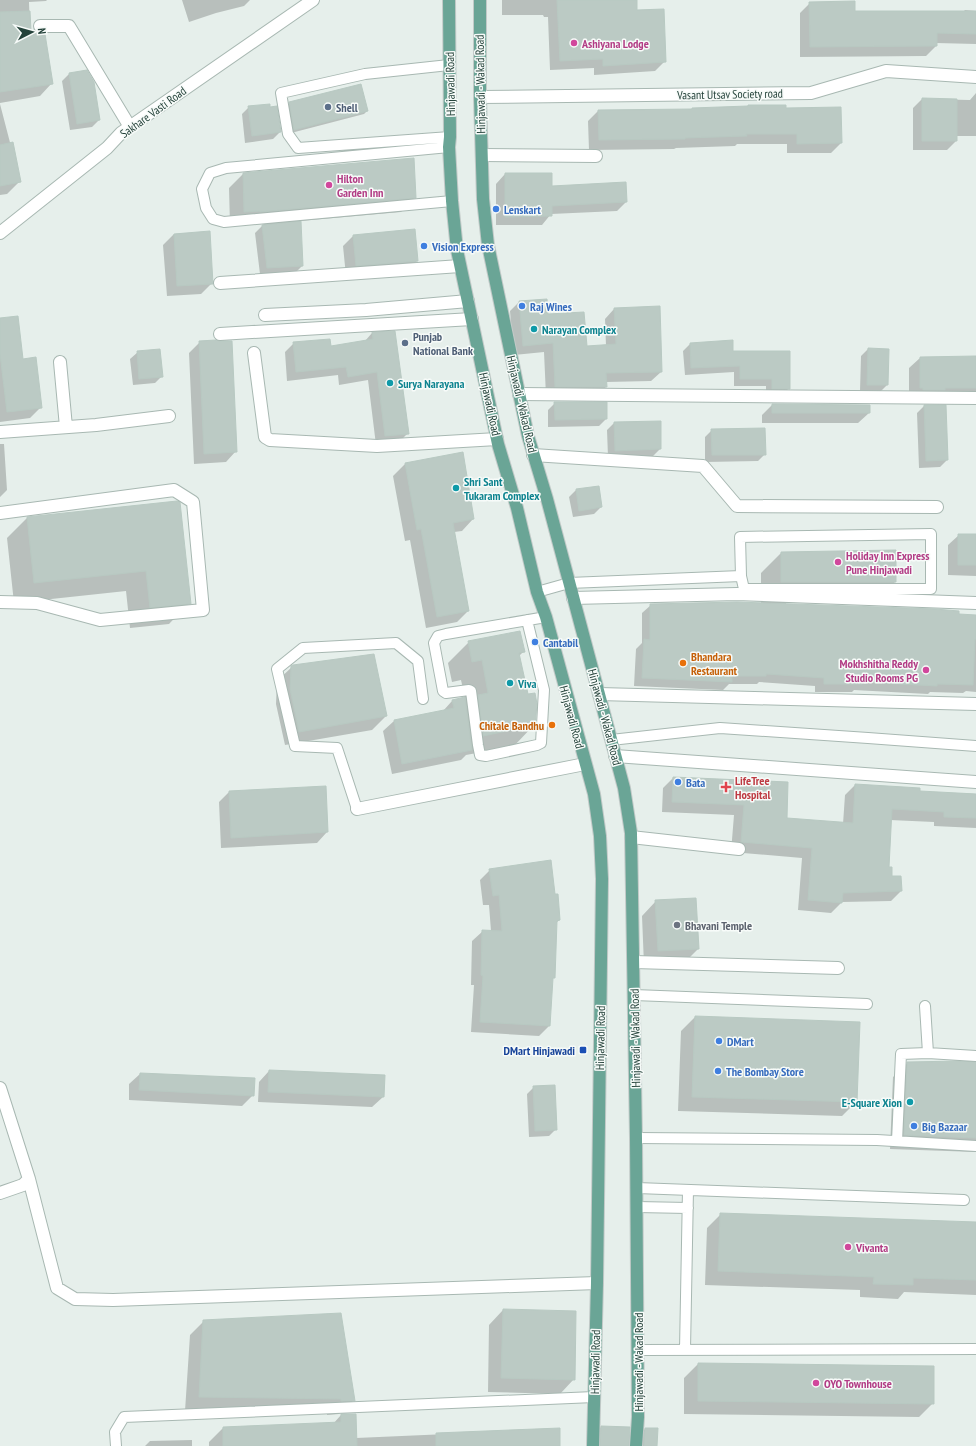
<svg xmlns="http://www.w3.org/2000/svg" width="976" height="1446" font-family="'PT Sans Narrow',sans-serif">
	<rect width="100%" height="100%" fill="#e6efeb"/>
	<path fill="#0003" d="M0,0H47L46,1L29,2L30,32L52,83L40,96L0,103Z
		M182,0H250L244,6L216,13L189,22Z
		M502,0H636V12L665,61L655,71L594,75V68L550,70L548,17H544L543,15H502Z
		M810,3L854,12H963L965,10L976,11V44L936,43V46L926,56L800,57V13Z
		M87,72L99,120L92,127L70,130L62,81L69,74Z
		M976,93V136H956V141L947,150H913V108L922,99L970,100Z
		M290,103L367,111L364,114L291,133L286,107Z
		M0,104L20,181L7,194L0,195Z
		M249,107L280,132L273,139L245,143L242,114Z
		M692,109H785L841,143L831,153H787V144H737L735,146L676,148L674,149L589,150L588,121L598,111L691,110Z
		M243,174L415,197L401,212L300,221L302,266L295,273L260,274L255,233L264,224L230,225L229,188Z
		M505,174L551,187L626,202L617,211L551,214L542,225H496V184Z
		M209,232L212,283L201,294L167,296L163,245L174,234Z
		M353,236L417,261L406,272L346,276L343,246Z
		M519,302L547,315L586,347L606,346L605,319L614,309L661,372L651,381L606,382V387L596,396H546L544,352L514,355L510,311Z
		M0,319L22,360L40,408L30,418L0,422Z
		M394,332L408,433L399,442L376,445L368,380L339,385L338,375L287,381L285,352L294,343L330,347L365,341L372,333Z
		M200,342L236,451L226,462L194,464L189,353Z
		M690,344L732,352L789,388L782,395H766V386H734V372L685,375L683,351Z
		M868,349L887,385L880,392L860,391L861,356Z
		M138,352L162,376L155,383L133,385L130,359Z
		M976,357V399H909V368L920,358Z
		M555,403L606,419L599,426L548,427V410Z
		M772,405L869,413L858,423H762V415Z
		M924,406H945L947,460L940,467L919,468L917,413Z
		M614,423L660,449L653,456L608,457L607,430Z
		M712,430L765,454L758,461L705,462V437Z
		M0,444H4L7,490L0,497Z
		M462,453L473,519L462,531L454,532L468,611L457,622L426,628L410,540L405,541L393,476L405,464Z
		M576,490L601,507L594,514L573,517L569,497Z
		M177,502L189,603L169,624L130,628L126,591L14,603L7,538L27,518Z
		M959,535H976V576L948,575V545Z
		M895,551V582L875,603H786V604L976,616V692L966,691L963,693L930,692L928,694L854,690L852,692H815V686L759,682L757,684H729L723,690L634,686L636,649L642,643V613L651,605L761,603V573L781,553Z
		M469,642L524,651L519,656L534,725L514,746L466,755L461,760L392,774L383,731L394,721L443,711L452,701L465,698L461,680L452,682L448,663Z
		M293,666L386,716L372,730L285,745L276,704L277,681Z
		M673,778L786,819L843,824L845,795L855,785L918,792L976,794V828L934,826V822L890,820L888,868L891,877L901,891L891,901L842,902L831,913L798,910L802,858L731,852L734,815L662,812L663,788Z
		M229,792L327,832L317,843L221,848L219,802Z
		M490,870L559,920L556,923L554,977L552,979L549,1026L539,1036L471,1032L474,985H471L472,941L483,931H491L489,905H483L480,880Z
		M656,901L698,949L684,963L644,965L642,916Z
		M695,1017L856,1102L842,1116L678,1111L681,1031Z
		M908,1063H976V1152L890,1149L893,1077Z
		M269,1071L383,1097L372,1107L258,1102L259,1082Z
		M140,1074L254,1079L253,1095L242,1106L129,1100V1084Z
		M534,1087L556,1129L549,1136L529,1137L527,1094Z
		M721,1214L976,1223V1295L904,1292L898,1299L860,1297V1290L705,1285L707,1228Z
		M503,1310L574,1379L560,1394L488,1392L489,1325Z
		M204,1321L354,1400L339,1414L327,1415V1413L185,1411L190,1335Z
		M698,1364L933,1403L919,1417L684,1414V1378Z
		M341,1415L356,1438L559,1429V1446H209V1442L223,1428L333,1424Z
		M601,1427L628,1446H587V1441Z
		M645,1429L656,1446H631V1443Z
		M192,1440V1446H145L150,1441Z"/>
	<path fill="#bbcac4" stroke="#b8c9c2" d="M557,0H637V10L664,9L666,62L603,66V59L560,61Z
		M855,1V11H976V34L937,33V46L810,47L809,2Z
		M30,11L31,31L34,30L37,33L45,34L53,84L0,92V12Z
		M87,70L94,82L100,120L77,124L69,73Z
		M361,84L368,111L294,130L289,102Z
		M922,98L957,99V141H922Z
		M270,104V107L277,106L281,132L252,136L248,106Z
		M748,105H786V108L841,107L842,143L797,144V134H746L747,136L685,138V139L599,140L598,110L692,109V108L748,106Z
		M13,142L21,182L0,186V145Z
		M414,158L416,198L260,212V211L244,212L243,173Z
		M505,173H552V186L626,182L627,202L552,206V216L505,217Z
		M301,221L303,266L267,268L262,225Z
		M415,229L418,261L356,266L353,235Z
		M210,231L213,284L177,286L174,234Z
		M547,299L548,314L584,312L587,346L616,344L614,308L660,306L662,372L606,373L607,387H555L553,343L523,346L519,301Z
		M18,316L23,359L36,357L42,408L7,412L0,354V318Z
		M395,331L409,434L385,436L377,372L348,377L346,367L296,372L293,342L330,339L331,346L373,339L372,332Z
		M216,340L220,341H232L237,452L204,454L199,341Z
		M733,340V351H790V389H772V379H740V366L691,368L690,343Z
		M868,348L889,349L888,385H867Z
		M160,349L163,377L139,379L137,351Z
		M976,356V388H945V390H923V388H920V357Z
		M554,402H607V419L555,420Z
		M772,404L870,405V413H772Z
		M924,405H946L948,460L926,461Z
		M661,421V449L615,451L614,422Z
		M765,428L766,455H712L711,429Z
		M463,452L474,519L453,523L469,611L437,617L421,529L417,530L405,463Z
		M599,486L602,507L579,511L576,489Z
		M177,501L180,502L191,604L150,608L146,571L34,583L27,517Z
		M958,534H976V565H958Z
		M896,550V582H781V552Z
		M737,602L935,609L959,611V614L976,615V639H975L973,685L937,684V686L862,682V684H824V678L766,674V676H732V682L642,678L644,639L650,640V604Z
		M520,631L525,652L519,653L528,694L535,693L537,704L535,725L483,736L478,695L488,693L482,660L472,662L468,641Z
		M374,654L387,716L299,732L290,689L291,666L293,665Z
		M465,697L472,750L402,764L394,720L454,708L452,700Z
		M673,777L788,782L787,818L853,823L855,784L920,788V791L976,794V818L944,817V812L892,809L889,867H892V876H901L902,891L843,893L842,903L808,900L812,848L741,842L744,805L672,802Z
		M326,786L328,832L231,838L229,791Z
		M551,860L555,894H558L560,920L557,921L555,978H553L550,1026L480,1022L483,976L481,975L482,930L502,931L499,895L493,896L489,869Z
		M696,898L699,949L658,951L655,900Z
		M695,1016L860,1022L857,1102L692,1097Z
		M960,1061L976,1062V1138L904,1135L907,1062Z
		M269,1070L385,1075L384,1097L268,1092Z
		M140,1073L255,1078L254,1096L139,1090Z
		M555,1085L557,1130L535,1131L533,1086Z
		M720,1213L976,1222V1280L913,1278V1285L873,1284L874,1277L718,1271Z
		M503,1309L576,1311L575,1380L501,1378Z
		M341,1313L355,1401H341V1399L199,1397L203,1320Z
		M698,1363L934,1366V1404L698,1401Z
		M341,1414H356L357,1446H223V1427L341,1422Z
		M601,1426L630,1427L629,1446H600Z
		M560,1428V1446H436V1433Z
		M645,1428H658L657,1446H644Z"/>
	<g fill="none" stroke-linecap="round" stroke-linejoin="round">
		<defs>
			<path id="service" d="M449,65L365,74L281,93L288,134L298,148L450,137
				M449,147L226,168L210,173L202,189L206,208L213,219L224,222L452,201
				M537,592L569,583L741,576L740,537L931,534V589H744L741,576
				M527,620L544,690L541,743L537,745L486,756L480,755L478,745L471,691L469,690L446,693L443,691L434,643L438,636L446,634L546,617
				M611,740L720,728L868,738L976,746
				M357,809L337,748L295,746L277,669L303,648L396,643L418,661L423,699
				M634,995L867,1004
				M925,1006L928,1053L976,1056
				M636,1138L877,1140L976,1146
				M897,1141L901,1054L928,1053
				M637,1188L964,1200
				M637,1207L688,1208
				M638,1350L976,1349
				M685,1350L688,1190
				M116,1446L115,1432L124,1417L594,1397"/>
			<path id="minor" d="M40,26H69L130,127
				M480,97L811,93L886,71L976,77
				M482,155L596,156
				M220,283L460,266
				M265,315L366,310L468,301
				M220,334L472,319
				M254,353L265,437L270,440L377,446L497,439
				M60,362L66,427
				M519,394L976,398
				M0,432L96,425L169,416
				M533,455L703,466L737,506L937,507
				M0,513L174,490L193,502L203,610L100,620L37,603L0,602
				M573,598L737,594L976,603
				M599,694L976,704
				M615,756L976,782
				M357,809L585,764
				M631,837L739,849
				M634,962L838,968
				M0,1088L29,1179L23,1185L0,1193
				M29,1179L57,1288L75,1299L113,1300L597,1283"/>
			<path id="tertiary" d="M0,233L107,148L121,133L313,0"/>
			<path id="primary" d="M449,0L450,137L449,147L452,201L457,250L498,444L517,508L537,592L546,617L594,794L600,836L602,879L597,1283L593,1446
				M480,0V97L483,199L488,245L528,436L547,499L624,788L631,833L636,1138L638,1417L636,1446"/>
		</defs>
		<use href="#service" stroke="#a8b8b2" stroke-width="12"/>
		<use href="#minor" stroke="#a8b8b2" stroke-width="14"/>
		<use href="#tertiary" stroke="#a8b8b2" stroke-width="14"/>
		<use href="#primary" stroke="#c2cac8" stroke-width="14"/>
		<use href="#service" stroke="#fff" stroke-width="10"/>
		<use href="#minor" stroke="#fff" stroke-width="12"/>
		<use href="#tertiary" stroke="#fff" stroke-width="12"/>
		<use href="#primary" stroke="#6aa596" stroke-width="12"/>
	</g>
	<g fill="#d1479c" stroke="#f7fbf9" stroke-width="1.5">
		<circle cx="574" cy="43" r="4"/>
		<circle cx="329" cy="185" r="4"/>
		<circle cx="838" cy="562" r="4"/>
		<circle cx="926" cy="670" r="4"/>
		<circle cx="848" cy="1247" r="4"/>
		<circle cx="816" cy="1383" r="4"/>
	</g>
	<g fill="#5c6f8a" stroke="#f7fbf9" stroke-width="1.5">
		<circle cx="328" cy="107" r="4"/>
		<circle cx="405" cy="343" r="4"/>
	</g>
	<g fill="#3f7fe0" stroke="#f7fbf9" stroke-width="1.5">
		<circle cx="496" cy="209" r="4"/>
		<circle cx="424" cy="246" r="4"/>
		<circle cx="522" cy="306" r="4"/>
		<circle cx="535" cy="642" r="4"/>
		<circle cx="678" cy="782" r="4"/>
		<circle cx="719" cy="1041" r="4"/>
		<circle cx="718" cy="1071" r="4"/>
		<circle cx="914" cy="1126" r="4"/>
	</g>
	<g fill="#0f9aa8" stroke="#f7fbf9" stroke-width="1.5">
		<circle cx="534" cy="329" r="4"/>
		<circle cx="390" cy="383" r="4"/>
		<circle cx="456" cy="488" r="4"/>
		<circle cx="510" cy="683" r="4"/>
		<circle cx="910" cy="1102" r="4"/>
	</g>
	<g fill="#e8710a" stroke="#f7fbf9" stroke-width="1.5">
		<circle cx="683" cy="663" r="4"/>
		<circle cx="552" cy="725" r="4"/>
	</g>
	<path fill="#e0444e" stroke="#f7fbf9" stroke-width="1.5" d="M724 781h4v4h4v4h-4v4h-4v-4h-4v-4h4z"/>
	<circle fill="#6b7280" stroke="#f7fbf9" stroke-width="1.5" cx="677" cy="925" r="4"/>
	<rect fill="#1a4fb4" stroke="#f7fbf9" stroke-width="1.5" x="579" y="1046" width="8" height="8" rx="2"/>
	<g text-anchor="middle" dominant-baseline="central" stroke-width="3" stroke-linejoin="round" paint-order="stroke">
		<g font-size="12" font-weight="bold" fill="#b23c85" stroke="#f7fbf9" text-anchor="start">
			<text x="582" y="43">Ashiyana Lodge</text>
			<text x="337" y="178">Hilton<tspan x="337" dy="14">Garden Inn</tspan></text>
			<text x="846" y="555">Holiday Inn Express<tspan x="846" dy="14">Pune Hinjawadi</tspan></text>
			<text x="918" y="663" text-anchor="end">Mokhshitha Reddy<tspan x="918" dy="14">Studio Rooms PG</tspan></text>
			<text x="856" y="1247">Vivanta</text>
			<text x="824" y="1383">OYO Townhouse</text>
		</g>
		<g font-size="12" fill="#24423a" stroke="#f7fbf9">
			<text transform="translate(450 84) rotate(-91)">Hinjawadi Road</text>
			<text transform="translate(480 84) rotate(-91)">Hinjawadi - Wakad Road</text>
			<text transform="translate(730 94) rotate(-1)">Vasant Utsav Society road</text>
			<text transform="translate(153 112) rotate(-36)">Sakhare Vasti Road</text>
			<text transform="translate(490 404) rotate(78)">Hinjawadi Road</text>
			<text transform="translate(522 404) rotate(77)">Hinjawadi - Wakad Road</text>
			<text transform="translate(572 717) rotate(75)">Hinjawadi Road</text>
			<text transform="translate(605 717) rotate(75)">Hinjawadi - Wakad Road</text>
			<text transform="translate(600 1038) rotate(-89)">Hinjawadi Road</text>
			<text transform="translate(635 1038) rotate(-91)">Hinjawadi - Wakad Road</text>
			<text transform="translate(595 1362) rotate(-89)">Hinjawadi Road</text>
			<text transform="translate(638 1362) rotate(-90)">Hinjawadi - Wakad Road</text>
		</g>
		<g font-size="12" font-weight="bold" fill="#4e5e75" stroke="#f7fbf9" text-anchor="start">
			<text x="336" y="107">Shell</text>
			<text x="413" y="336">Punjab<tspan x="413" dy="14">National Bank</tspan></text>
		</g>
		<g font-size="12" font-weight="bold" fill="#366cbe" stroke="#f7fbf9" text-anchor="start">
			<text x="504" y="209">Lenskart</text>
			<text x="432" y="246">Vision Express</text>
			<text x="530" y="306">Raj Wines</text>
			<text x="543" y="642">Cantabil</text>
			<text x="686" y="782">Bata</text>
			<text x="727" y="1041">DMart</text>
			<text x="726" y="1071">The Bombay Store</text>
			<text x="922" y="1126">Big Bazaar</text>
		</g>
		<g font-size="12" font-weight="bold" fill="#0d838f" stroke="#f7fbf9" text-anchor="start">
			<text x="542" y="329">Narayan Complex</text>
			<text x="398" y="383">Surya Narayana</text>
			<text x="464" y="481">Shri Sant<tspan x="464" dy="14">Tukaram Complex</tspan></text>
			<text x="518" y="683">Viva</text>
			<text x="902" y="1102" text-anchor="end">E-Square Xion</text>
		</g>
		<g font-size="12" font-weight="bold" fill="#c56008" stroke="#f7fbf9" text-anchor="start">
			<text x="691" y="656">Bhandara<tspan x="691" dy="14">Restaurant</tspan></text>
			<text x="544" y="725" text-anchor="end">Chitale Bandhu</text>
		</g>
		<g font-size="12" font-weight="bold" fill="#be3a42" stroke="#f7fbf9" text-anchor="start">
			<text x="735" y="780">LifeTree<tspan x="735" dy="14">Hospital</tspan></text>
		</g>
		<g font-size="12" font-weight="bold" fill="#5b616d" stroke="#f7fbf9" text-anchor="start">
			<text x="685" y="925">Bhavani Temple</text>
		</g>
		<g font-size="12" font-weight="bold" fill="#164399" stroke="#f7fbf9" text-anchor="end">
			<text x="575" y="1050">DMart Hinjawadi</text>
		</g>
	</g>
	<g transform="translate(32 32) rotate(84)" stroke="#f7fbf9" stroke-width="3" paint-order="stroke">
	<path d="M0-3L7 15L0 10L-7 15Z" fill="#24423a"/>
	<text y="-6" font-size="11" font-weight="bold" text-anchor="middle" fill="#24423a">N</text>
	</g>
</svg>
